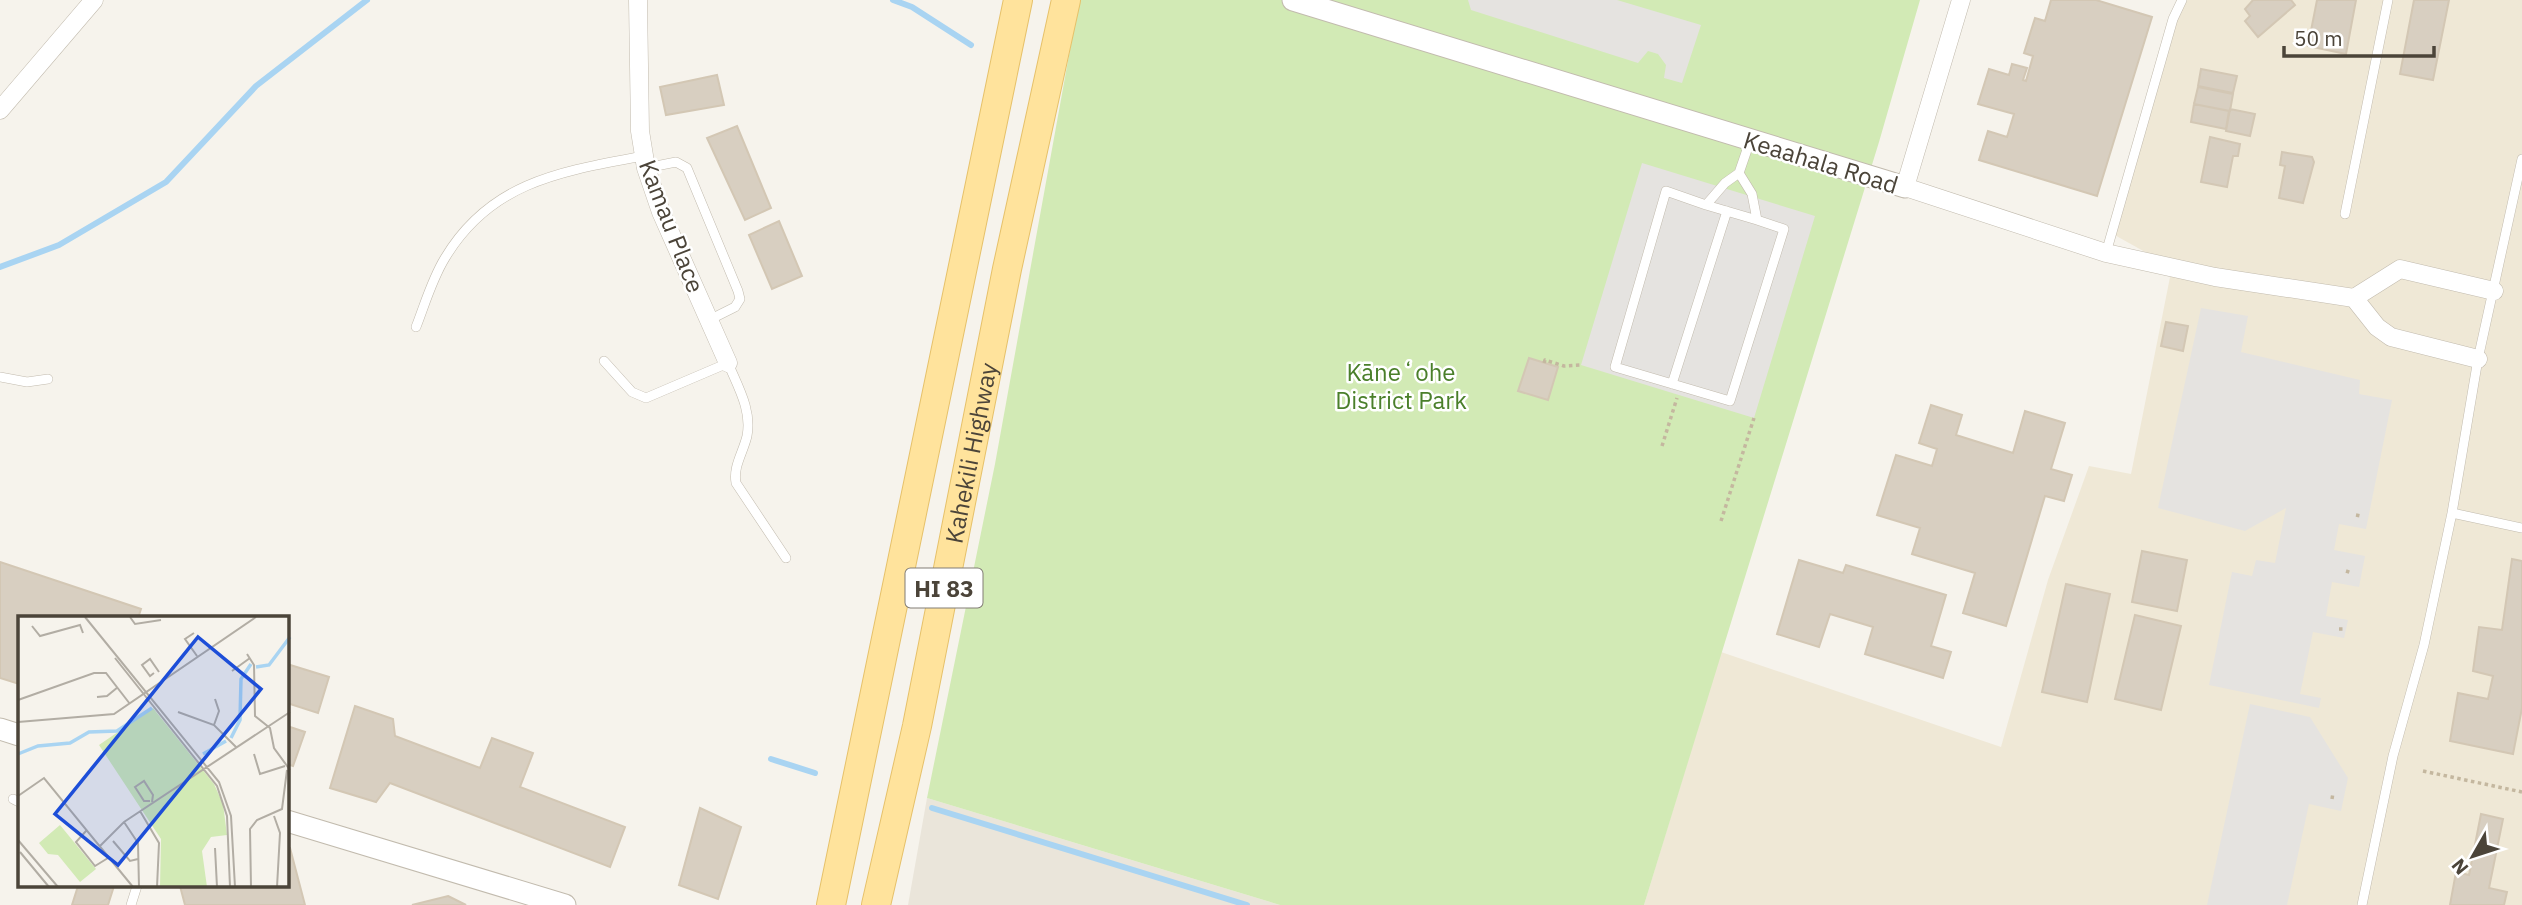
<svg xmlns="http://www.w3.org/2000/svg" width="2522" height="905" font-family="'IBM Plex Sans',sans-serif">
	<rect width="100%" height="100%" fill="#f6f3ec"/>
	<path fill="#eae5da" d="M927,798L1280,905H908Z"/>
	<path fill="#efe8d6" d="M2183,0H2522V905H1644L1721,652L2001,747L2048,580L2089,466L2131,474L2172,267L2111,233Z"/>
	<path fill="#d2eab5" d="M1079,0H1920L1879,142L1644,905H1280L927,798L995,464Z"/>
	<path fill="#e5e3e0" d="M1468,0H1617L1701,25L1682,83L1664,78L1666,65L1658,54L1648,51L1638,63L1471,10Z
		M1642,163L1815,216L1754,418L1581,365Z
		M2201,308L2248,316L2241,352L2360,380L2359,394L2392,400L2366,529L2339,524L2334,550L2365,556L2359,587L2332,582L2326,616L2348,620L2344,638L2313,632L2300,694L2321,698L2319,708L2209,685L2232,572L2252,576L2256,560L2275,563L2286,508L2245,531L2158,508Z
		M2250,704L2310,717L2348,778L2341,811L2309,804L2287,905H2207Z"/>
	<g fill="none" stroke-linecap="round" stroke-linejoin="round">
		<path stroke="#a9d4f2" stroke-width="6" d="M893,0L912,7L971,45
			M0,267L59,245L166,182L256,86L367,0
			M771,759L815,773
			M932,808L1247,905"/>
	</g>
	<path fill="#d8cfc1" stroke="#d3c7b4" stroke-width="2" d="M2051,0H2096L2152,17L2097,196L1979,160L1988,131L2007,137L2014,114L1978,104L1989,69L2009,75L2012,64L2027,68L2023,80L2026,81L2033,56L2024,53L2035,18L2045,21Z
		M2253,0H2291L2295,5L2258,37L2245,21L2250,16L2245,9Z
		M2317,0H2356L2346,54L2308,46Z
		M2414,0H2449L2433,80L2400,74Z
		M2201,69L2237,76L2233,93L2198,86Z
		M717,75L724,105L666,115L660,87Z
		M2198,87L2233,94L2230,111L2194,104Z
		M2194,104L2229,111L2226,129L2191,122Z
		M2230,109L2255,114L2250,136L2226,131Z
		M737,126L771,208L745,220L707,138Z
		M2210,137L2240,144L2238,156H2233L2227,187L2201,182Z
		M2282,152L2312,157L2314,162L2303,203L2279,198L2285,166L2280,165Z
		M779,221L802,276L772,289L749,235Z
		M2166,322L2188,326L2183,351L2161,346Z
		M1529,358L1558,367L1548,400L1518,391Z
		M1931,405L1962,415L1956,435L2013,453L2025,411L2065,423L2051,469L2072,475L2064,501L2045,496L2006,626L1963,613L1975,573L1912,554L1920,528L1877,515L1896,455L1932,466L1937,449L1919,443Z
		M2142,551L2187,560L2177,611L2132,602Z
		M2512,559L2522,561V708L2513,754L2450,741L2458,693L2488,699L2493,676L2473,671L2479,627L2502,630Z
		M1799,560L1843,573L1846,565L1946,595L1931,646L1951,652L1943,678L1865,654L1873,627L1830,614L1819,647L1777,634Z
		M0,562L141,609L138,618H19V684L0,678Z
		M2066,584L2110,594L2087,702L2042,692Z
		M2135,615L2181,626L2161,710L2115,699Z
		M287,664L329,677L318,713L287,703Z
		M355,706L393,719L395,736L480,768L492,738L533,753L520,787L625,827L610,867L390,783L376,802L330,788Z
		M287,726L305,732L293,766L287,764Z
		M700,808L741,827L718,899L679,885Z
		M2481,814L2503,819L2489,888L2507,892L2504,905H2450L2456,872L2469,875Z
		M287,848H290L305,905H185L180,886H287Z
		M78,886H114L108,905H72Z
		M448,896L466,905H412Z"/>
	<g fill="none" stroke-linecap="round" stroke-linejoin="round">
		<defs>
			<path id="service" d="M646,168L676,162L687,168L738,291L740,299L735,307L709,320
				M1739,173L1752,194L1757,220L1784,229L1730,401L1615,367L1666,191L1706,205L1725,183L1739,173L1750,141
				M1706,205L1757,220
				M2345,214L2388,0
				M2106,253L2173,19L2182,0
				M416,327C425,304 432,279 445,258C491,181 563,171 643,156
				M604,361L632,392L646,398L728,363C738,387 752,410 747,436C743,453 733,466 736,483L786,558
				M0,377L27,382L48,379
				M1672,384L1727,211
				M2452,513L2522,528
				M13,799L19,802
				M131,905L137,886
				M2362,905L2393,756L2424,645L2452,513L2478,359L2522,159"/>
			<path id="minor" d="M638,0L640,131L646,168L661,212L728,363
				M1961,0L1905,187L2106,253L2215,277L2354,298L2400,269L2494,291
				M0,110L94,0
				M2354,298L2377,327L2391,337L2478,359"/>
			<path id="tertiary" d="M1293,0L1905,187
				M0,729L19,735
				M287,821L565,905"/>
			<g id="primary">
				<path d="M831,905L1018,0"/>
				<path id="s1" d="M876,905L917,726L1007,269L1066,0"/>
			</g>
		</defs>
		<use href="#service" stroke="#c2bbae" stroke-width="10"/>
		<use href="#minor" stroke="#c2bbae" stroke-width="19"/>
		<use href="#tertiary" stroke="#c2bbae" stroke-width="23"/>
		<use href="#primary" stroke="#e6c16a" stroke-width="30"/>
		<path stroke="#c4b79f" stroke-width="3.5" stroke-dasharray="3.5 3.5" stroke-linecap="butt" d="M1544,363L1545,360L1564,366L1581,365
			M1662,446L1677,398
			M2356,515L2361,516
			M1721,521L1754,418
			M2346,571L2352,573
			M2339,629H2345
			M2423,771L2522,792
			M2332,799L2333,793"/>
		<use href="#service" stroke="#fff" stroke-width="9"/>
		<use href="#minor" stroke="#fff" stroke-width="18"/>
		<use href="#tertiary" stroke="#fff" stroke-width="21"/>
		<use href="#primary" stroke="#ffe39c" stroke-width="28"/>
	</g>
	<g text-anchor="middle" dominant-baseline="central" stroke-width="5" stroke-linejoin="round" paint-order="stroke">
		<rect fill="#fff" stroke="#817c74" stroke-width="2" x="905.5" y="568.5" width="77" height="39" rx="5"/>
		<g font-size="23" font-weight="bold" fill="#4b4439">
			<text x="944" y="588">HI 83</text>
		</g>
		<g font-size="24" fill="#4b4439" stroke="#fff">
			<text transform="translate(1821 162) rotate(17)">Keaahala Road</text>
			<text transform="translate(672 226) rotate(69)">Kamau Place</text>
			<text stroke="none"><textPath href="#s1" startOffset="462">Kahekili Highway</textPath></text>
		</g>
		<g font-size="24" fill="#4a7f2a" stroke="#fff">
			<text x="1401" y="372">Kāneʻohe<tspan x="1401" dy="28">District Park</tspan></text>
		</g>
	</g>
	<g transform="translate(18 616)">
		<rect width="271" height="271" fill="#f6f3ec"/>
		<path d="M135,92L196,168L205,188L209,219L193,221L184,235L189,271H142L143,223L81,129ZM42,209L78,253L62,266L40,239L30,238L21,227Z" fill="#d2eab5"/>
		<path fill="none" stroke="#a9d4f2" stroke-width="3.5" d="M238,51L251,49L272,21M213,122L222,104L223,63L233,48M0,138L20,130L52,127L71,116L99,115L134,92M185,138L208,125"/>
		<path fill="none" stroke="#b2ada4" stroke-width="2" d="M67,1L201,166L213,200L217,271M112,1L117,8L143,4M14,10L22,20L62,9L65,17M176,17L167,23L179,40M229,38L236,49L237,100L252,112L256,132L272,154M97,42L199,170L209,200L212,271M214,55L232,42M136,57L132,60L124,49L132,43L141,56M79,81L89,80L100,71M0,84L76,57H88L112,88M160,96L196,109L218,131M0,106L96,98L238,1M196,109L201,95L197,83M236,138L242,158L267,150M0,180L26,162L115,271M132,185H126L117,171L126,165L135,179L134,186M122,195L141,227L139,271M256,200L262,217L259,271M106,206L120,227L121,271M68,215L58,226L77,250L90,242M0,224L40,271M95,225L112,245L120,243M81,231L106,206L272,96M197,232L199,271M2,236L31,271M233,271L232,213L239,204L264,193L269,154"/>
		<path fill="#1d4ed8" fill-opacity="0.15" stroke="#1d4ed8" stroke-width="3.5" d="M180,21L243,73L100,249L37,198Z"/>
		<rect width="271" height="271" fill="none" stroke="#4b4439" stroke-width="3.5"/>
	</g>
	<g transform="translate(2473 856) rotate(231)" stroke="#ffffff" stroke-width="5" paint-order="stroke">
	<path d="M0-5L12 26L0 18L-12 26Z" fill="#4b4439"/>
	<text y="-10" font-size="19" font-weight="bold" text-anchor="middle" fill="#4b4439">N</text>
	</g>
	<path d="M2284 46v10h150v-10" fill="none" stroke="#4b4439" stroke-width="3.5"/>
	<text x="2294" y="46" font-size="21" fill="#4b4439" stroke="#ffffff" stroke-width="5" paint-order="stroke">50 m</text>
</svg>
